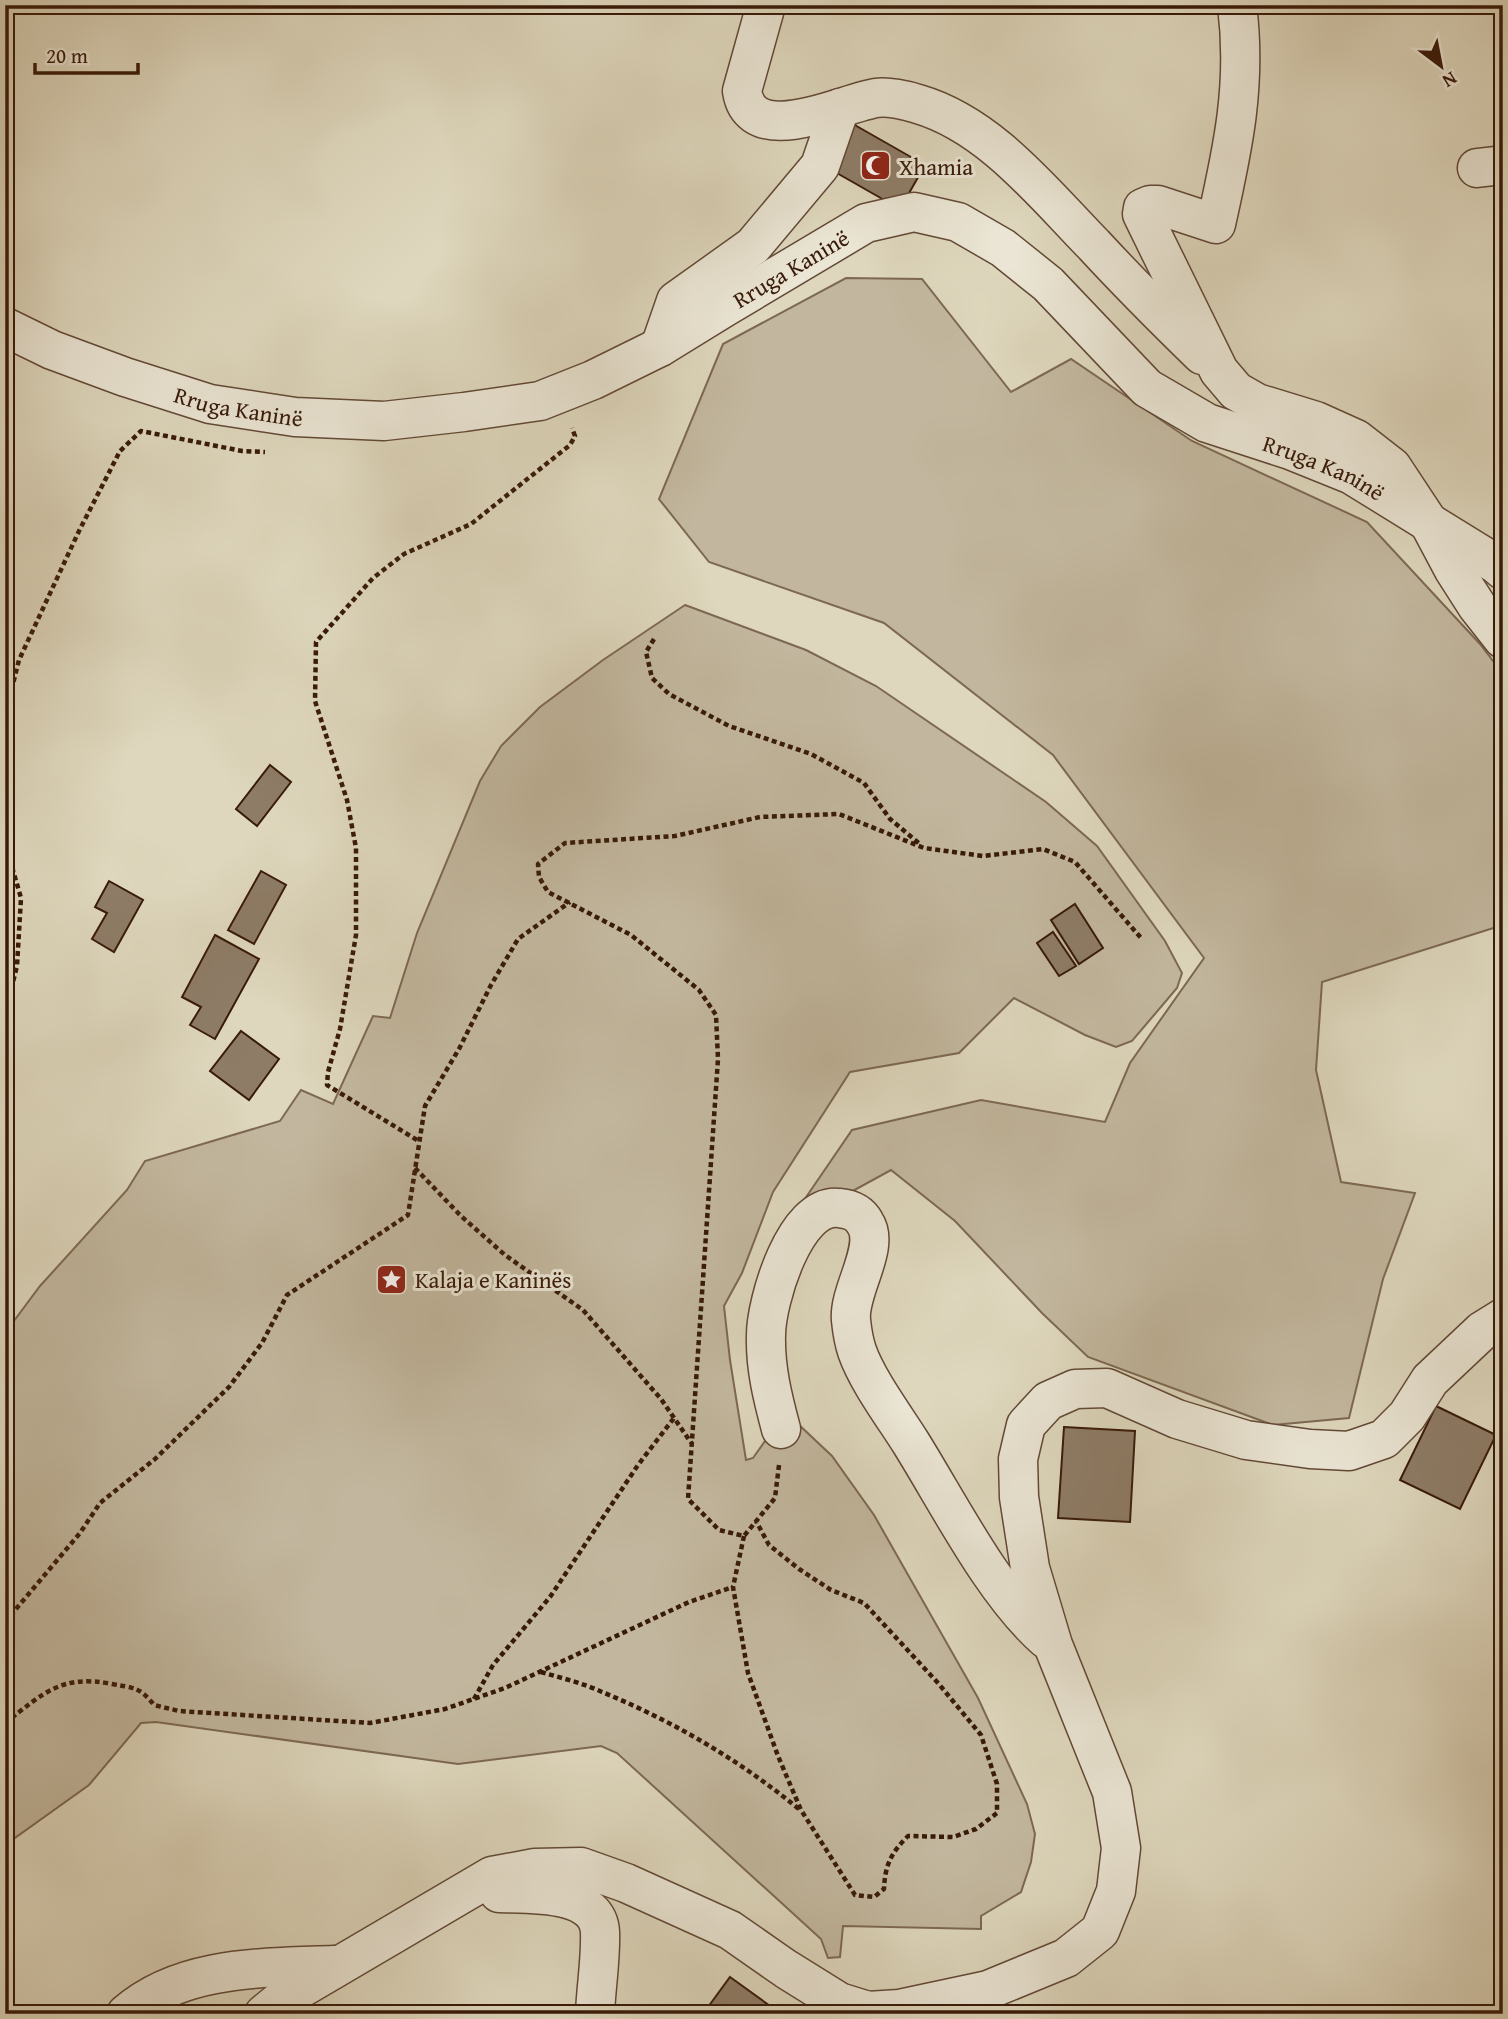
<svg xmlns="http://www.w3.org/2000/svg" width="1508" height="2019" font-family="'Gentium Book Plus',serif">
	<rect width="100%" height="100%" fill="#ded7bd"/>
	<filter id="stains"><feTurbulence type="fractalNoise" baseFrequency=".00286" numOctaves="4"/><feColorMatrix values="0 0 0 0 .2 0 0 0 0 .09 0 0 0 0 .02 0 0 0 .5 -.17"/></filter>
	<radialGradient id="worn" r=".72"><stop offset=".6" stop-color="#630" stop-opacity="0"/><stop offset="1" stop-color="#630" stop-opacity=".3"/></radialGradient>
	<path fill="#c2b79e" stroke="#7d6854" stroke-width="2" d="M846,278L922,279L1011,392L1071,359L1192,441L1367,522L1480,644L1503,674V925L1322,982L1316,1070L1341,1182L1415,1193L1383,1279L1349,1418L1273,1425L1088,1357L1042,1313L955,1221L891,1170L785,1228L852,1130L981,1100L1105,1122L1130,1063L1204,958L1053,755L884,623L709,562L659,499L723,344Z
		M685,605L806,650L876,686L1046,802L1097,846L1165,941L1182,973L1177,988L1132,1041L1116,1047L1085,1035L1014,998L959,1053L850,1072L773,1192L742,1273L724,1306L730,1360L746,1460L753,1458L770,1434L797,1423L832,1456L874,1515L978,1698L1027,1804L1035,1834L1031,1862L1021,1892L981,1916V1929L843,1926L840,1957L828,1958L821,1939L617,1753L601,1746L458,1764L156,1722L141,1723L89,1785L5,1845V1333L40,1286L127,1190L145,1161L280,1121L301,1090L333,1104L373,1016L390,1018L417,933L480,781L501,746L540,707L603,660Z"/>
	<path fill="#8e7c67" stroke="#381a09" stroke-width="2" d="M853,124L925,165L900,209L828,168Z
		M270,765L291,782L257,826L236,809Z
		M261,871L286,885L254,944L228,930Z
		M109,881L143,900L114,952L92,939L107,913L95,907Z
		M1075,904L1103,948L1079,964L1051,920Z
		M1053,932L1076,966L1059,976L1037,943Z
		M215,935L259,959L215,1039L190,1025L201,1007L182,997Z
		M241,1031L279,1059L249,1100L210,1071Z
		M1436,1406L1496,1435L1460,1509L1400,1480Z
		M1064,1427L1135,1431L1130,1522L1058,1518Z
		M730,1977L777,2011L775,2014H703Z"/>
	<g fill="none" stroke-linecap="round" stroke-linejoin="round">
		<defs>
			<g id="minor">
				<path d="M766,5L742,91C751,150 840,104 876,98C887,96 906,100 918,104C990,125 1043,193 1094,245C1129,283 1165,319 1202,355"/>
				<path d="M1237,5C1247,84 1233,148 1216,224L1158,205H1150L1143,208L1142,214L1219,371L1236,391L1257,403L1316,421L1356,439L1392,467L1429,523L1454,570L1477,606L1503,639"/>
				<path d="M1477,168L1503,165"/>
				<path id="s1" d="M5,327L52,350L125,377L210,404L295,417L384,421L464,412L540,401L593,380L660,347L725,307L866,223L914,212L958,222L1003,248L1048,284L1147,388L1207,423L1290,450L1352,475L1496,564L1503,570"/>
				<path d="M660,347L676,301L753,246L820,166L840,108"/>
				<path d="M781,1429C773,1399 765,1368 766,1335C766,1302 795,1202 839,1208C850,1209 859,1212 865,1223C881,1247 848,1291 851,1320C852,1330 854,1342 857,1351C867,1380 894,1416 911,1443C949,1504 993,1592 1046,1639"/>
				<path d="M499,1893C529,1894 598,1890 600,1932C601,1959 596,1987 595,2014"/>
				<path d="M126,2014C182,1965 265,1968 334,1965"/>
				<path d="M264,2014L281,2000L492,1876L535,1868L581,1867L626,1883L730,1930L786,1969L839,2002L868,2011L899,2009L988,1990L1066,1958L1100,1931L1116,1891L1121,1848L1112,1792L1053,1645L1030,1568L1019,1497L1018,1459L1026,1425L1048,1401L1075,1389L1107,1388L1177,1419L1246,1440L1310,1449L1349,1451L1384,1439L1407,1416L1430,1380L1482,1331L1503,1318"/>
			</g>
		</defs>
		<use href="#minor" stroke="#624936" stroke-width="41"/>
		<path stroke="#381a09" stroke-width="4.5" stroke-dasharray="5 3.5" stroke-linecap="butt" d="M654,639L646,652L652,678L669,694L729,726L811,754L864,783L890,819L921,845
			M5,885L10,860L11,692L19,660L79,531L120,451L141,431L242,451L265,452
			M5,1014L17,966L21,898L10,860
			M417,1140L327,1085L328,1072L340,1029L356,935V848L347,800L315,701L316,642L373,578L404,554L471,524L570,445L575,436L572,428
			M415,1168L461,1216L505,1255L583,1310L661,1399L692,1444
			M779,1465L775,1498L744,1536L719,1530L688,1499L718,1059L716,1015L699,990L631,935L548,892L539,877L538,864L565,843L675,836L760,817L839,814L924,848L983,856L1043,849L1075,862L1141,938
			M744,1536L733,1587L748,1673L778,1756L801,1810L855,1895L874,1897L884,1889C885,1865 891,1853 908,1836L953,1837L976,1829L997,1813V1784L981,1735L938,1683L864,1603L831,1590L799,1569L769,1545L756,1521
			M5,1622L80,1533L100,1503L155,1459L229,1387L262,1343L287,1295L408,1215L425,1106L459,1049L491,985L518,939L570,902
			M541,1672C561,1678 583,1683 602,1692C673,1721 741,1761 800,1810
			M474,1699L493,1665L550,1597L638,1465L674,1418
			M5,1723C44,1693 61,1674 112,1684C134,1688 140,1687 154,1705L179,1711L370,1723L445,1709L505,1688L689,1602L733,1587"/>
		<use href="#minor" stroke="#eae5d4" stroke-width="38"/>
	</g>
	<defs>
		<symbol id="mosque-square" viewBox="-11 -11 22 22"><rect x="-9" y="-9" width="18" height="18" rx="4" fill="#8f2418" stroke="#eae5d4"/><path d="M3.5-4.9A6 6 0 1 0 3.5 4.9A5 5 0 1 1 3.5-4.9Z" fill="#fff"/></symbol>
		<symbol id="sight-square" viewBox="-11 -11 22 22"><rect x="-9" y="-9" width="18" height="18" rx="4" fill="#8f2418" stroke="#eae5d4"/><path d="M0-6L1.8-2.2L6-1.7L2.9 1.2L3.7 5.4L0 3.3L-3.7 5.4L-2.9 1.2L-6-1.7L-1.8-2.2Z" fill="#fff"/></symbol>
	</defs>
	<g fill-rule="evenodd">
		<use href="#mosque-square" x="858" y="148" width="35" height="35"/>
		<use href="#sight-square" x="374" y="1262" width="35" height="35"/>
	</g>
	<g text-anchor="middle" dominant-baseline="central" stroke-width="6" stroke-linejoin="round" paint-order="stroke">
		<g font-size="23" fill="#381a09" stroke="#eae5d4" text-anchor="start">
			<text x="899" y="166">Xhamia</text>
			<text x="415" y="1279">Kalaja e Kaninës</text>
		</g>
		<g font-size="23" fill="#381a09" stroke="#eae5d4">
			<text stroke="none"><textPath href="#s1" startOffset="836">Rruga Kaninë</textPath></text>
			<text stroke="none"><textPath href="#s1" startOffset="248">Rruga Kaninë</textPath></text>
			<text stroke="none"><textPath href="#s1" startOffset="1466">Rruga Kaninë</textPath></text>
		</g>
	</g>
	<rect width="1508" height="2019" fill="none" stroke="#ded7bd" stroke-width="28"/>
	<rect x="7" y="7" width="1494" height="2005" fill="none" stroke="#381a09" stroke-width="3.5"/>
	<rect x="14" y="14" width="1480" height="1991" fill="none" stroke="#381a09" stroke-width="2"/>
	<g transform="translate(1441 66) rotate(148)" stroke="#eae5d4" stroke-width="5" paint-order="stroke">
	<path d="M0-5L12 26L0 18L-12 26Z" fill="#381a09"/>
	<text y="-10" font-size="19" font-weight="bold" text-anchor="middle" fill="#381a09">N</text>
	</g>
	<path d="M35 63v10h103v-10" fill="none" stroke="#381a09" stroke-width="3.5"/>
	<text x="46" y="63" font-size="21" fill="#381a09" stroke="#eae5d4" stroke-width="5" paint-order="stroke">20 m</text>
	<rect width="100%" height="100%" filter="url(#stains)"/>
	<rect width="100%" height="100%" fill="url(#worn)"/>
</svg>
